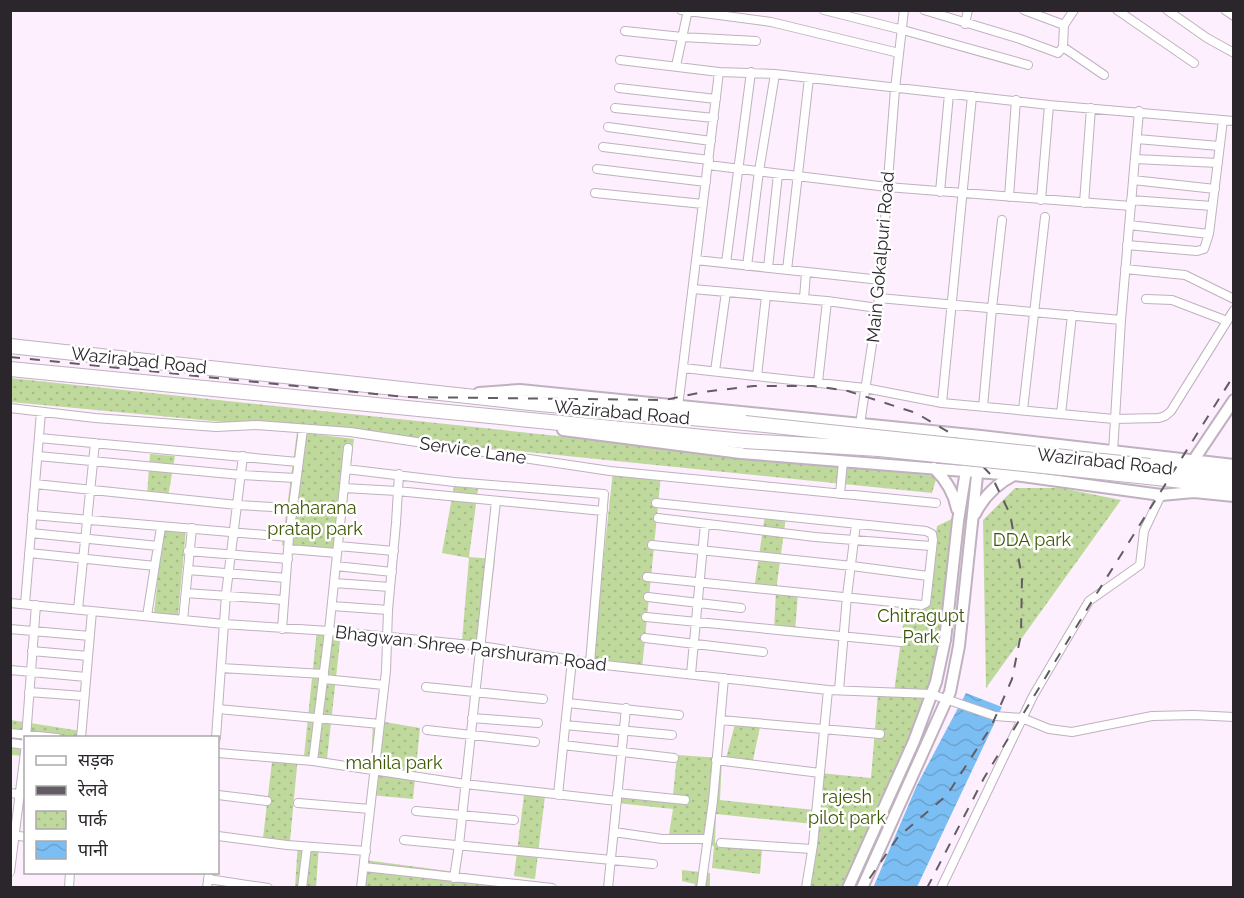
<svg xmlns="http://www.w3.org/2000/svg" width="1244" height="898" font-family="Raleway,'Noto Sans Devanagari',sans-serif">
	<defs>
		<pattern id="park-dots" width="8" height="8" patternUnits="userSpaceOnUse" patternTransform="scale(1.5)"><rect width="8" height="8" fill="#bfd99d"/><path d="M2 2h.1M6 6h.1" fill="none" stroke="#a4ba87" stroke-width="1.8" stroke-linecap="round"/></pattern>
		<pattern id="water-waves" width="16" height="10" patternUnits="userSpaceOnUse" patternTransform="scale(1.5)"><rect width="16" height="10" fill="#7bbef3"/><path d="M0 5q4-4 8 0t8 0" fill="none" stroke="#6aa3d0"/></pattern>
	</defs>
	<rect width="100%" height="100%" fill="#fdeffd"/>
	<path fill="url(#park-dots)" d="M10,378L937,476L932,493L310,430L11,402Z
		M297,432L354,439L340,555L282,545Z
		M150,454L175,456L168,497L147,495Z
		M613,471L661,475L642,669L592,663Z
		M454,486L478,489L469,557L495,559L485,642L462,640L469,558L442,553Z
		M1015,488H1061L1121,500L986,688L983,520Z
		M765,515L786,517L776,591L798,593L795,632L774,630L776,591L754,589Z
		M956,517L930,694L846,887H805L813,824L716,814L715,843L762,849L760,874L712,868L714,846L668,840L673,809L617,803L621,792L673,795L677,755L722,758L720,800L815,810L820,773L871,778L878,692H894L906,604L926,606L937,526Z
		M163,529H186L178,616L154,613Z
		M317,629L341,632L327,759L304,756Z
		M11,720L81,731V737L26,738L25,756L11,755Z
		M373,720L420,728L413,799L370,795Z
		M735,724L760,727L752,765L725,762Z
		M273,753L298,756L290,841L263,838Z
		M524,795L545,796L535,879L514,876Z
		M298,841L319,846L316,887L295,888Z
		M365,860L516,880L515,887L363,888Z
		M682,870L710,873V887H694L695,884L682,881Z"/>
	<path fill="url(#water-waves)" d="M966,693L1002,707L917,887L873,888L917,785Z"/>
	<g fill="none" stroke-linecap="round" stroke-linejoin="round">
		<defs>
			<path id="street" d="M681,10L771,22L899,53
				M824,10L903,30L1028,65
				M924,10L1020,39L1058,53L1063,47L1064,25L1074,10
				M1024,10L1064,25
				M1117,10L1194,63
				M1167,10L1207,38L1234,53
				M1225,10L1234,16
				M965,24L968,10
				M625,31L682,37L756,41
				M1063,47L1104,75
				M620,60L719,72L775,74L1049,105L1234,121
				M676,66L688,10
				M619,88L716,99
				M615,108L714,118
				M608,127L711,141
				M1137,139L1219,146
				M603,147L709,160
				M1135,159L1218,163
				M708,165L887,187L1131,206
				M597,169L706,182
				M1133,180L1215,189
				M940,192L949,94
				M595,193L703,204
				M1009,197L1016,100
				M1041,200L1049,105
				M1131,200L1212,206
				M1084,203L1091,108
				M1129,225L1209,234
				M1127,245L1197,251L1204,249L1209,234L1223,120
				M696,260L881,280
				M726,263L751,72
				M747,266L759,171L775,74
				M768,268L778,174
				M1125,269L1185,275L1234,299
				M787,270L809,78
				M693,289L827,301L878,308
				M879,298L1121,320
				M804,299L806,272
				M1146,299L1172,300L1227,321
				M683,368L865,388L942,403L1114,419L1159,418L1165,416L1171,411L1234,310
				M715,371L726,292
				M757,376L766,296
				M818,382L827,301
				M942,403L972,96
				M678,407L719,72
				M983,407L992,308L1002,220
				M10,408L95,418L216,427L257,425L350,432L610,471L936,503
				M1023,410L1045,217
				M1061,414L1072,315
				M860,424L879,298L895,89L904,10
				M39,438L298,462
				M1113,452L1121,320L1139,111
				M38,456L241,475L296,478
				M346,469L454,482L604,494L590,663
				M35,484L237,505L292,508
				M344,488L397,491L603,511
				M840,494L843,461
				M32,515L289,537
				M658,518L815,537L931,546
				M31,533L158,546
				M652,545L852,566L928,576
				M338,546L394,551
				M289,549L337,553
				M188,551L288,559
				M29,553L155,566
				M336,566L392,572
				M188,570L286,578
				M647,577L922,605L926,603L933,540L932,534L926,531L656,503
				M334,583L390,587
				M186,593L284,600
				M648,597L741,608
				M10,603L224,624L329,631L481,646L605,665L828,690L931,694L995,716L1022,718L1049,729L1072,732L1152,716L1194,715L1234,717
				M25,604L41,412
				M332,606L388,610
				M78,609L95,443
				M147,616L161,527
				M646,617L901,642
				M183,620L192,528
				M10,629L90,636
				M282,629L289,537L303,429
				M645,638L763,652
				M32,651L88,656
				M221,668L324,674
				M10,670L86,677
				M691,674L705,524
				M324,679L384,685
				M426,687L543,699
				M839,690L847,596L856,524
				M29,692L83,696
				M568,703L679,715
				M218,709L380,724
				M472,718L538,723
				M720,720L880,734
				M565,725L672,735
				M427,730L535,742
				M10,733L57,738
				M26,738L36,605
				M81,738L92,611
				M216,738L226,594L243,456
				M10,743L26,745
				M563,745L674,758
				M218,753L313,761L465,784L617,801
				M716,760L820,773
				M313,761L329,631L348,448
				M10,793L26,795
				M617,793L685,800
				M218,795L267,801
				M558,795L572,660
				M298,803L370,809
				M416,811L514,820
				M614,832L662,839H707
				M12,835L26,837
				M218,836L287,845L366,851
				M404,840L653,864
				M721,843L812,849
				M364,867L552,888
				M10,872L26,744
				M454,878L459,845L496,501
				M208,879L268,888
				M69,888L70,872
				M207,888L209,872
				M302,888L307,847
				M361,888L386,671L388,610L396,523L399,474
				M608,888L626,708
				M701,888L713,801L724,678
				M806,888L813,845L828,690
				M941,888L1033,696L1089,601L1140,565L1144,531L1161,495"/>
			<path id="secondary" d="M479,393L520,390L981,436L1234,465
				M563,430L741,453L1014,475L1161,495L1194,492L1234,496
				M1193,461L1234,400
				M934,468C946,480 954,492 957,509
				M975,514C984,496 996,484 1014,475
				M848,888L914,741L936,682L945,640L958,521L967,464
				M862,888L950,692L959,646L978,466"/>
			<path id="highway" d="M10,346L530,403L745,423
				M10,369L744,441
				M1150,466L1234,476
				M1148,477L1234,487"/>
		</defs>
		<use href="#street" stroke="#bfb1bf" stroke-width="10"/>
		<use href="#secondary" stroke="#bfb1bf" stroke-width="14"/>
		<use href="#highway" stroke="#bfb1bf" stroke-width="16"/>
		<use href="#street" stroke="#fff" stroke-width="8"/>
		<use href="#secondary" stroke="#fff" stroke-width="10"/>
		<use href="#highway" stroke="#fff" stroke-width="14"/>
		<path stroke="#635c64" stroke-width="2" stroke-dasharray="10 10" stroke-linecap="butt" d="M10,357L405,397L665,400L703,392L754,386H814L848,391L916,413L952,434L991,475L1010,514L1022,577L1021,634L1012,679L991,727L947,795L898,837L863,888
			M927,888L984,778L1097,593L1234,375"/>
		<defs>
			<path id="highway-bridge" d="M745,423L1150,466
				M744,441L879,449L1148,477"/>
		</defs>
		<use href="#highway-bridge" stroke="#bfb1bf" stroke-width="16" stroke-linecap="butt"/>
		<use href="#highway-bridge" stroke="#fff" stroke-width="14"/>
	</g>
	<g text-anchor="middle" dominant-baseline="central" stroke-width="5" stroke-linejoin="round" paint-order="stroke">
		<g font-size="18" fill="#2b262c" stroke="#fff">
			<text transform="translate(880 257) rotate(-85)">Main Gokalpuri Road</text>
			<text transform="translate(139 360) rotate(6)">Wazirabad Road</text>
			<text transform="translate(622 412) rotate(5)">Wazirabad Road</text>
			<text transform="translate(473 450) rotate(8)">Service Lane</text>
			<text transform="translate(1105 461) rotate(6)">Wazirabad Road</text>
			<text transform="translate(471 648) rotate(7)">Bhagwan Shree Parshuram Road</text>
		</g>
		<g font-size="18" fill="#3c5602" stroke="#fff">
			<text x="315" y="507">maharana<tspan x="315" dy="21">pratap park</tspan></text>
			<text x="1032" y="539">DDA park</text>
			<text x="921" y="615">Chitragupt<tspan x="921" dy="21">Park</tspan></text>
			<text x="394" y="762">mahila park</text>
			<text x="847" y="796">rajesh<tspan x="847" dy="21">pilot park</tspan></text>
		</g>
	</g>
	<rect width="1244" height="898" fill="none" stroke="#2b262c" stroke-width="24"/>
	<rect x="24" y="736" width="195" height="138" fill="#ffffff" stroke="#aaa8ab" stroke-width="1.5"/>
	<rect x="36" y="756" width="30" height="9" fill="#ffffff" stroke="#aaa8ab" stroke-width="1.5"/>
	<text x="78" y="766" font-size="18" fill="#2b262c">सड़क</text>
	<rect x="36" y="786" width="30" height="9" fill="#635c64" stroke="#aaa8ab" stroke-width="1.5"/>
	<text x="78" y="796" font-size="18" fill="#2b262c">रेलवे</text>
	<rect x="36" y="811" width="30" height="18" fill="url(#park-dots)" stroke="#aaa8ab" stroke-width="1.5"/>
	<text x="78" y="826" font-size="18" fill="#2b262c">पार्क</text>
	<rect x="36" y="841" width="30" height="18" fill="url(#water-waves)" stroke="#aaa8ab" stroke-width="1.5"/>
	<text x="78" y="856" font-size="18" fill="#2b262c">पानी</text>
</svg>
